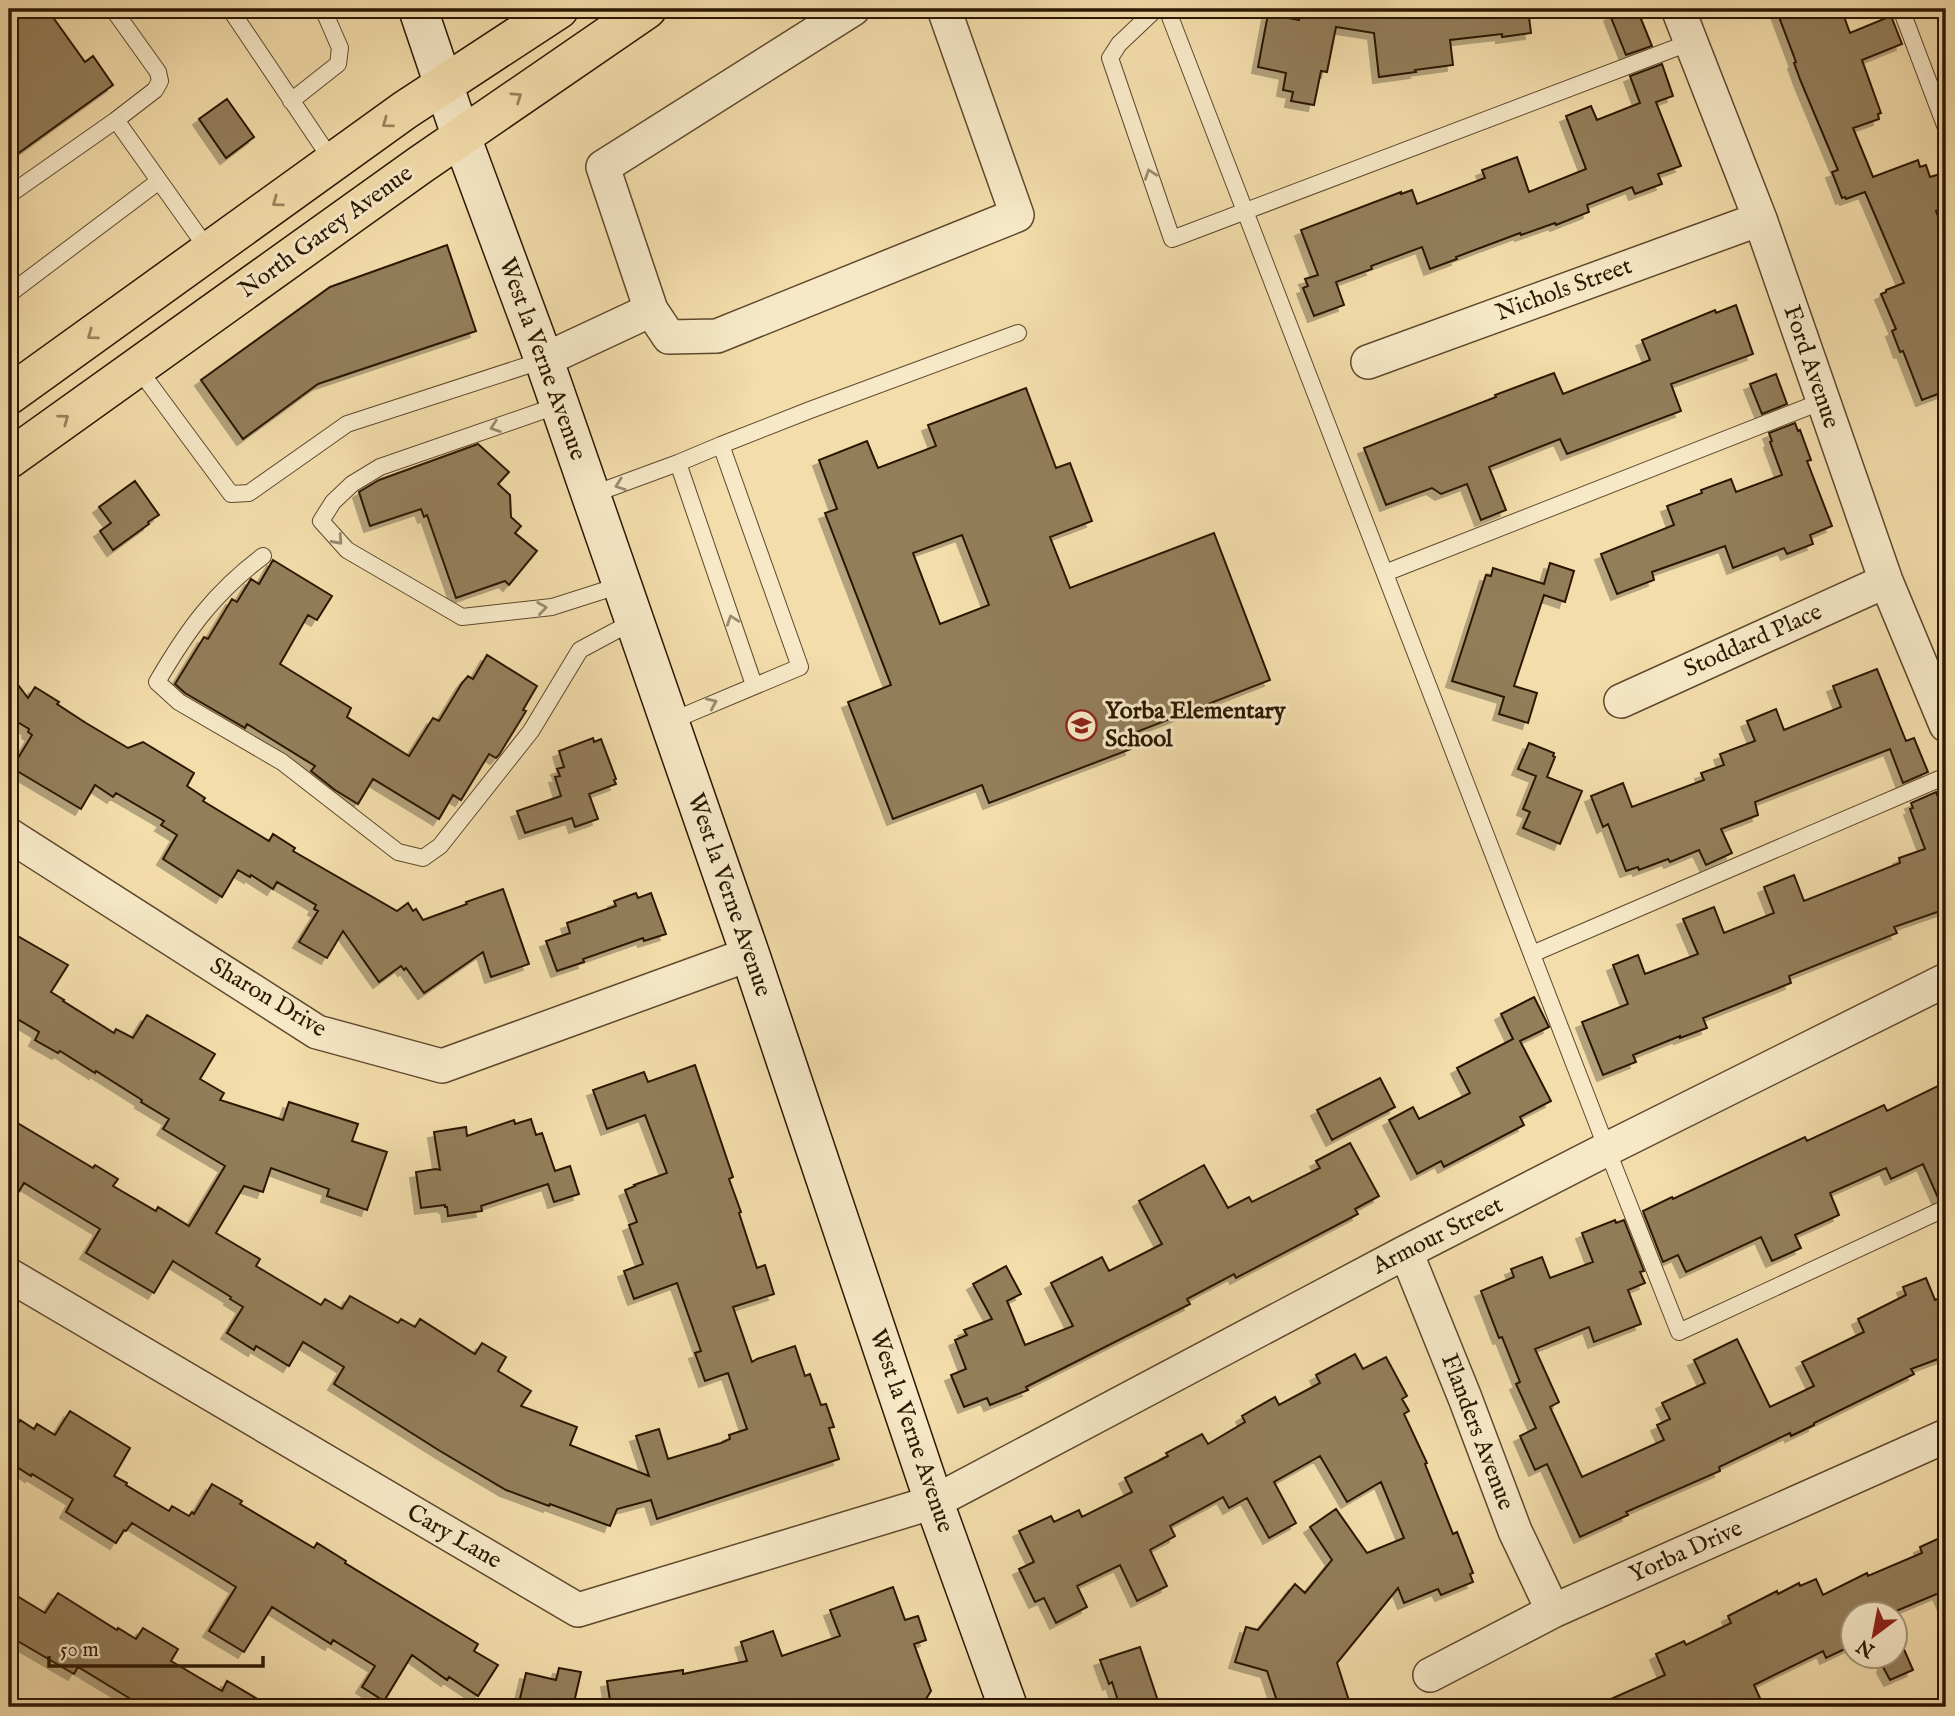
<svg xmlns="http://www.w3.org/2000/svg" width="1955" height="1716" font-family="'IM FELL English',serif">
	<defs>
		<filter id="shadow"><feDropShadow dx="-6" dy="6" stdDeviation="0" flood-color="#0004"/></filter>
	</defs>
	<rect width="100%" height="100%" fill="#f3ddab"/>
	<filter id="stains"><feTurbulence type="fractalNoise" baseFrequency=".00286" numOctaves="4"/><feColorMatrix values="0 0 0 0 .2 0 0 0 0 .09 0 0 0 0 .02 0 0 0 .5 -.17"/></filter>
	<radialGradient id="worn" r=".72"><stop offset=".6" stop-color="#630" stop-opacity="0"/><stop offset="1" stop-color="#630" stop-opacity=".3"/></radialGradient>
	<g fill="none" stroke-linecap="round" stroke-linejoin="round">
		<path stroke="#7b6645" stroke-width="9" d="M1930,1707L1946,1699"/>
	</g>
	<path fill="#937e5a" stroke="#2c1702" stroke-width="2" fill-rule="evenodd" filter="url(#shadow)" d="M25,9H47L85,62L93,56L113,85L9,160V20Z
		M1302,9H1408L1409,15L1458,9H1528L1531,33L1502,37V34L1450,40L1453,65L1415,70L1416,72L1379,77L1374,33L1336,27L1327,72L1321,71L1314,105L1291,101L1293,92L1283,90L1286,73L1258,67L1268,14L1299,20V17H1302Z
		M1625,9H1637L1652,46L1626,55L1610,15Z
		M1776,9H1823L1826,18L1842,11L1850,33L1891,16L1902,44L1862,60L1881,113L1878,114L1879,119L1853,128L1873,177L1918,160L1920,167L1926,165L1930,177L1940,174L1946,190V208L1936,211L1946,237V391L1922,400L1903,351L1900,352L1892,331L1896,329L1881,294L1886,292V290L1904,283L1865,192L1846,199L1845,197L1842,198L1832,172L1838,170L1801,82L1794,63L1796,62Z
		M1662,64L1673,96L1656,102L1681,166L1658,174L1662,184L1635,194L1632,187L1587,205L1589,212L1556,225L1555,223L1521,235L1520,233L1456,257L1457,259L1430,269L1422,247L1371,266L1372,269L1336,282L1344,305L1314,316L1303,288L1308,286L1305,279L1318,275L1301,230L1401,192V194L1412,190L1417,204L1485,178L1482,170L1517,157L1529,192L1586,169L1566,116L1591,106L1597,120L1640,103L1630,76Z
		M227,99L254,137L226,158L199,119Z
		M447,245L476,331L318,384L243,439L201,380L330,287Z
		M1736,305L1753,354L1671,384L1681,411L1567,454L1560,439L1489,467L1506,510L1481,520L1467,484L1441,494L1432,488L1386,505L1364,448L1496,397L1495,395L1554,373L1563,394L1650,360L1642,340L1715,310L1716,313Z
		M1776,374L1787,404L1762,414L1750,384Z
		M1026,388L1056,468L1070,463L1092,521L1050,537L1070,588L1214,533L1270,680L1126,736L1131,749L989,803L982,785L893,819L848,702L891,685L825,513L837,509L819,460L867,441L878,468L936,446L928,425ZM962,535L989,605L940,624L913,553Z
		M1795,423L1798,431L1800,430L1811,460L1807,461L1832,526L1810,535L1813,544L1787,554L1784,548L1733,568L1725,546L1652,572L1654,580L1617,594L1601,554L1674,525L1667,506L1702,493L1701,490L1731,479L1736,492L1782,475L1770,442L1772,441L1769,433Z
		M478,444L509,472L498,484L510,495L511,517L521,526L515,533L537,551L509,585L505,581L456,598L427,515L424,517L421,509L370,526L359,492L379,480Z
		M135,481L159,515L148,522L149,524L113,550L100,531L111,523L99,507Z
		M273,560L332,596L317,620L308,615L280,664L351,708L347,717L409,756L433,718L439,721L462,683L468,676L473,679L487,655L537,686L523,710L526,711L499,755L496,758L489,754L461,800L453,795L439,819L373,779L358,804L335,790L311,771L315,766L247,724L245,728L185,693L175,684L204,637L208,639L232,599L237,602L251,579L259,584Z
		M1550,563L1574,571L1565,602L1544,595L1514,686L1537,693L1528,723L1499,714L1504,697L1452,681L1486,575L1491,576L1493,568L1544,584Z
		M1877,669L1906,741L1914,738L1928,772L1903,783L1890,749L1755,802L1758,815L1721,829L1732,853L1706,865L1699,850L1670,862L1668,859L1639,870L1638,867L1626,871L1608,824L1603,827L1591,796L1623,783L1632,807L1704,780L1701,773L1724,765L1720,754L1755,741L1747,721L1776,709L1784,730L1841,707L1833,686Z
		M9,673L28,698L35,687L59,702L57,704L86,723L128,748L143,742L194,773L187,786L205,798L203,801L269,841L273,834L295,848L293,851L397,911L408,903L413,911L416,909L423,920L467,904L466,902L503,889L529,964L491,977L483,952L424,993L406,968L404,970L401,966L379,982L343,931L327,958L299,942L318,911L314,909L316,905L277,882L273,889L251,875L250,877L238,870L222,897L163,859L177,835L161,825L164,821L116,793L113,797L95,785L81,809L12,768L32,735L28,732L29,729L9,717Z
		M593,738L594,742L601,739L616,779L614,780L616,784L589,794L598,819L575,827L572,818L525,833L517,811L561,796L555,777L560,776L557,769L564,767L559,751Z
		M1529,743L1554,753L1553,756L1555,757L1547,777L1582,791L1560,844L1523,828L1530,812L1523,809L1536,776L1518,769Z
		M1936,792L1946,816V909L1894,927L1897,933L1789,976L1791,983L1703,1018L1707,1028L1680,1038V1036L1633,1055L1636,1062L1603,1075L1582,1022L1628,1004L1613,965L1638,955L1645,974L1698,954L1683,919L1714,907L1724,933L1774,913L1764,887L1794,875L1804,901L1900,863L1899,858L1925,849L1910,809L1913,808L1911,803Z
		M636,893L638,898L651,893L666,934L644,941L643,938L583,959L584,962L557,971L546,941L570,933L567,923L616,906L614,901Z
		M9,931L68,965L51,992L64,1000L63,1001L114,1033L116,1029L133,1038L147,1015L215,1054L200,1079L224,1093L220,1100L283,1120L289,1102L358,1124L352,1141L387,1152L367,1210L327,1196L329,1189L271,1168L263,1192L244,1186L216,1233L260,1259L256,1266L321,1305L325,1299L342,1309L350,1296L398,1323L401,1319L415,1327L420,1319L475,1354L482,1343L506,1357L498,1371L531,1391L521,1406L577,1427L570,1445L649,1476L636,1436L659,1429L668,1459L721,1443L730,1439L729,1435L747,1429L728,1373L705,1381L695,1353L701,1351L677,1283L634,1299L624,1271L643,1264L629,1225L637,1222L625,1190L635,1186L634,1185L667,1173L645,1115L607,1129L593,1090L644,1072L648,1082L695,1065L733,1177L729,1179L741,1212L739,1213L757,1268L765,1265L774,1294L733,1307L752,1362L757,1359L795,1346L805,1376L810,1374L821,1405L826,1404L834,1427L829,1428L839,1459L657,1519L651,1500L617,1509L610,1526L550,1504L549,1506L506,1490L440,1451L334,1384L344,1367L303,1342L289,1366L256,1346L254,1350L227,1333L243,1307L230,1299L231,1297L176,1263L173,1261L154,1293L86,1253L100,1229L42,1194L24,1183L9,1208V1118L93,1168L95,1165L118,1179L113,1186L156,1211L158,1207L189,1226L225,1166L163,1129L169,1119L141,1102L142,1100L96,1071L95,1073L60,1051L58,1053L35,1040L39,1032L9,1014Z
		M1534,997L1549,1027L1520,1041L1551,1101L1520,1117L1524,1125L1444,1167L1441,1161L1417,1174L1389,1120L1413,1107L1419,1119L1470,1093L1457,1068L1513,1039L1501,1014Z
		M1380,1078L1395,1107L1332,1140L1317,1110Z
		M1946,1082V1198L1939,1200L1923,1164L1891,1179L1886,1168L1830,1193L1839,1215L1795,1235L1801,1248L1772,1261L1761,1237L1686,1272L1678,1255L1663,1262L1643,1211L1672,1197L1673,1199L1805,1137L1807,1141L1884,1105L1887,1111Z
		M531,1119L536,1135L542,1133L555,1171L570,1166L579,1194L554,1202L548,1184L481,1206L482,1211L448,1216L447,1207H445V1205L421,1208L416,1172L436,1169L440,1170L434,1132L466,1127L467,1136L514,1120L515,1124Z
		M1350,1143L1379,1196L1355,1209L1358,1214L1236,1278L1234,1274L1187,1299L1190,1304L1026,1387L1028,1390L990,1405L987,1398L964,1407L951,1375L966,1369L955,1340L967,1335L964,1330L992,1319L973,1284L1006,1266L1021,1294L1007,1301L1025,1345L1073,1326L1051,1283L1102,1257L1109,1271L1162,1244L1139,1201L1204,1165L1228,1208L1249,1197L1252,1202L1320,1168L1316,1161Z
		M1615,1220L1616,1223L1624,1220L1644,1271L1640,1272L1645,1283L1628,1290L1641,1324L1594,1342L1589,1327L1535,1349L1559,1402L1550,1407L1582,1477L1664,1440L1657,1425L1670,1419L1662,1403L1705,1383L1694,1360L1737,1339L1770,1407L1814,1386L1802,1362L1864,1332L1858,1319L1906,1295L1903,1287L1926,1278L1935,1300L1946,1296V1356L1911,1369L1914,1374L1814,1423V1425L1791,1436L1790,1433L1719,1467L1720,1471L1626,1512L1628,1515L1580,1537L1547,1464L1535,1470L1520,1436L1536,1428L1516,1384L1520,1382L1502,1337L1499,1338L1481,1291L1514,1277L1511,1269L1542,1257L1550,1278L1593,1262L1582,1233Z
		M1355,1354L1363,1369L1386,1357L1407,1396L1402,1399L1409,1411L1404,1414L1427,1463L1425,1464L1453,1534L1457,1532L1473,1573L1470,1574L1473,1582L1441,1595L1438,1589L1404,1603L1398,1588L1337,1663L1351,1707H1279L1267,1671L1235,1662L1246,1627L1258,1630L1295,1584L1305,1593L1332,1560L1310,1527L1336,1509L1367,1553L1404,1538L1381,1482L1347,1502L1320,1456L1274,1482L1296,1523L1269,1538L1247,1498L1229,1508L1223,1497L1170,1526L1175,1536L1150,1550L1167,1586L1137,1601L1120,1565L1077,1586L1087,1607L1056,1623L1044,1598L1035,1602L1019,1569L1034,1562L1019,1531L1051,1516L1054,1522L1079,1510L1082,1517L1132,1492L1125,1478L1168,1456L1166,1453L1202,1434L1208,1444L1245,1422L1242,1416L1275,1397L1279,1405L1320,1383L1316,1375Z
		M70,1411L130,1448L114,1476L127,1483L126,1485L169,1511L172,1506L189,1516L192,1512L194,1514L212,1484L242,1501L240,1504L314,1548L317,1543L346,1561L345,1563L478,1644L474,1651L498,1665L478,1696L449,1677L447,1680L412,1655L384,1701L362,1687L375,1666L333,1640L331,1644L272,1607L244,1652L209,1631L236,1587L132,1523L126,1531L124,1530L116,1543L66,1512L73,1499L32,1474L31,1476L9,1462V1439L20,1420L34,1429L37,1424L55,1435Z
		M1946,1535V1609L1939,1593L1889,1614H1853V1645L1826,1658L1823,1651L1754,1685L1764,1707H1593L1665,1675L1656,1654L1684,1641L1686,1645L1731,1623L1728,1616L1777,1591L1778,1594L1799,1583L1800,1586L1816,1579L1823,1595L1867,1573L1868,1576L1922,1553L1920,1547Z
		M893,1587L905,1620L918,1616L926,1640L914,1644L931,1691L921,1707H611L607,1681L683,1670V1674L747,1661L741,1642L773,1631L782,1656L840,1636L830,1610Z
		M9,1591L45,1613L58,1593L117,1630L118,1628L136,1639L143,1628L178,1649L171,1661L222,1691L227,1681L271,1707H123L129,1698L78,1667L74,1674L9,1636Z
		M1896,1631L1913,1670L1890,1680L1883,1667L1887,1656H1895Z
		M1140,1647L1160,1707H1120L1112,1682L1109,1684L1100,1660Z
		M559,1668L581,1672L573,1707H518L526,1673L556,1680Z"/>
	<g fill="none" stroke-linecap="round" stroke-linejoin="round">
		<defs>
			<path id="lane" d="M113,9L158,72L160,81L155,90L116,120L209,251
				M230,9L333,162
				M1156,9L1119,44L1110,58L1172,239L1691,42
				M1167,9L1607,1149L1679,1332L1946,1208
				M1901,9L1946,128
				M291,101L338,64L340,48L323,9
				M9,195L116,120
				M9,294L159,181
				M137,367L231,494L249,493L347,424L544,360
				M559,405L380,467L352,484L333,502L321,521L347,550L462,617L552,607L621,585
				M721,445L810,410L1018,333
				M591,495L678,463L754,685
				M263,556C214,593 188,629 157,682L179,702L282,762L398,852L423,858L440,846L531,731L580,650L634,621
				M1385,573L1823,401
				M669,722L800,667L721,445L678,463
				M1532,954L1946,776"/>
			<path id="street" d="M853,9L603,167L651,310L669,337L717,336L1017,215L944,9
				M1678,9L1760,219L1886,581L1946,725
				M544,360L651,310
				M1368,362L1760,219
				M1621,701L1886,581
				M9,835L317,1032L442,1066L750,954
				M1406,1252L1465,1398L1515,1531L1553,1611
				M9,1275L578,1610L934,1502L1406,1252L1607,1149L1946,980
				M1430,1675L1553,1611L1946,1436"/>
			<path id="secondary" d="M418,9L461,136L544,360L750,954L934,1502L1008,1707"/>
			<path id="primary" d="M9,395L405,110L559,9
				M9,459L420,165L647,9"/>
		</defs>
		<use href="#lane" stroke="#5e482c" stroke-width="18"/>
		<use href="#street" stroke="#5e482c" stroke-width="36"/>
		<use href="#secondary" stroke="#2c1702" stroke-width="41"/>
		<use href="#primary" stroke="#2c1702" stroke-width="41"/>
		<use href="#lane" stroke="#f7e9c8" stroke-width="16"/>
		<use href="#street" stroke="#f7e9c8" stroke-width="33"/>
		<use href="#secondary" stroke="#f7e9c8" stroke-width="38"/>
		<use href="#primary" stroke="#f3ddab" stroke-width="38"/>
	</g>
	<defs><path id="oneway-chevron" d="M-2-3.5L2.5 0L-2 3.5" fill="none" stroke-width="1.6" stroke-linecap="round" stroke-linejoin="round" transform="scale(1.75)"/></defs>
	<g stroke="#99845f">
		<use href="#oneway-chevron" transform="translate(517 97) rotate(-34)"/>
		<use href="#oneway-chevron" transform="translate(387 123) rotate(144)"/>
		<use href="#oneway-chevron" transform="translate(277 202) rotate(144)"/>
		<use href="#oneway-chevron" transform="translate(92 335) rotate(144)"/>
		<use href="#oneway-chevron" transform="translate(64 419) rotate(-36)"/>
	</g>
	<g stroke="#9c8a6f">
		<use href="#oneway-chevron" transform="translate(1150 174) rotate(-109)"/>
		<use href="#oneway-chevron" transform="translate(495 427) rotate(161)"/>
		<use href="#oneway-chevron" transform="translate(620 485) rotate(160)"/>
		<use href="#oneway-chevron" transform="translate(338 540) rotate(48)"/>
		<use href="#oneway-chevron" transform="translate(542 608) rotate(-8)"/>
		<use href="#oneway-chevron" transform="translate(732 620) rotate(-109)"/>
		<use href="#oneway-chevron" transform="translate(712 703) rotate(-24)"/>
	</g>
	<defs>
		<symbol id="school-ring" viewBox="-11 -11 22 22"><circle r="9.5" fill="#f7e9c8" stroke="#8f2418" stroke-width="1.5"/><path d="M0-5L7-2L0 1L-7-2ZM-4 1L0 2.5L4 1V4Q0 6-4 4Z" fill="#8f2418"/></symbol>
	</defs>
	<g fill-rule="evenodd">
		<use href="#school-ring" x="1064" y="708" width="35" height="35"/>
	</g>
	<g text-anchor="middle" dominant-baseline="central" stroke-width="6" stroke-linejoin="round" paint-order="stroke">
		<g font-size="24" fill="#2c1702" stroke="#f7e9c8">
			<text transform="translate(326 232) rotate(-36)">North Garey Avenue</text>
			<text transform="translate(1564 290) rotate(-20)">Nichols Street</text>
			<text transform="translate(542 359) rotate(70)">West la Verne Avenue</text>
			<text transform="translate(1811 367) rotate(71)">Ford Avenue</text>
			<text transform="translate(1753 641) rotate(-24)">Stoddard Place</text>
			<text transform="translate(729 895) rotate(71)">West la Verne Avenue</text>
			<text transform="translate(268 998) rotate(31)">Sharon Drive</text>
			<text transform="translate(1438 1236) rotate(-27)">Armour Street</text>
			<text transform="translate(911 1431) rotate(71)">West la Verne Avenue</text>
			<text transform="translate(1477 1432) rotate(69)">Flanders Avenue</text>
			<text transform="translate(454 1537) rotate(30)">Cary Lane</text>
			<text transform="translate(1686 1552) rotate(-24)">Yorba Drive</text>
		</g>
		<g font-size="24" font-weight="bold" fill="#2c1702" stroke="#f7e9c8" text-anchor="start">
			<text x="1105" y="711">Yorba Elementary<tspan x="1105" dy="28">School</tspan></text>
		</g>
	</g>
	<rect width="1955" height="1716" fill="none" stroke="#f3ddab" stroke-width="35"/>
	<rect x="10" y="10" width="1934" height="1695" fill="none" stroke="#2c1702" stroke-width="3.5"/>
	<rect x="18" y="18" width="1920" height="1681" fill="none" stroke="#2c1702" stroke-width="2"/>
	<g transform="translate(1874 1635) rotate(212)"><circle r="33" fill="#f7e9c8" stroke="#a69579" stroke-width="2"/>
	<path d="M0-5L12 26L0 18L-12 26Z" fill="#8f2418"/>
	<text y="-10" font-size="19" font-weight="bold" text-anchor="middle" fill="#2c1702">N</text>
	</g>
	<path d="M49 1656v10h214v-10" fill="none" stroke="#2c1702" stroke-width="3.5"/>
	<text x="60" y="1656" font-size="21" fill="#2c1702" stroke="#f7e9c8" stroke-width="5" paint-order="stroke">50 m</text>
	<rect width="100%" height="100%" filter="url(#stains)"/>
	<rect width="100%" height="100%" fill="url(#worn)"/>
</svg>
